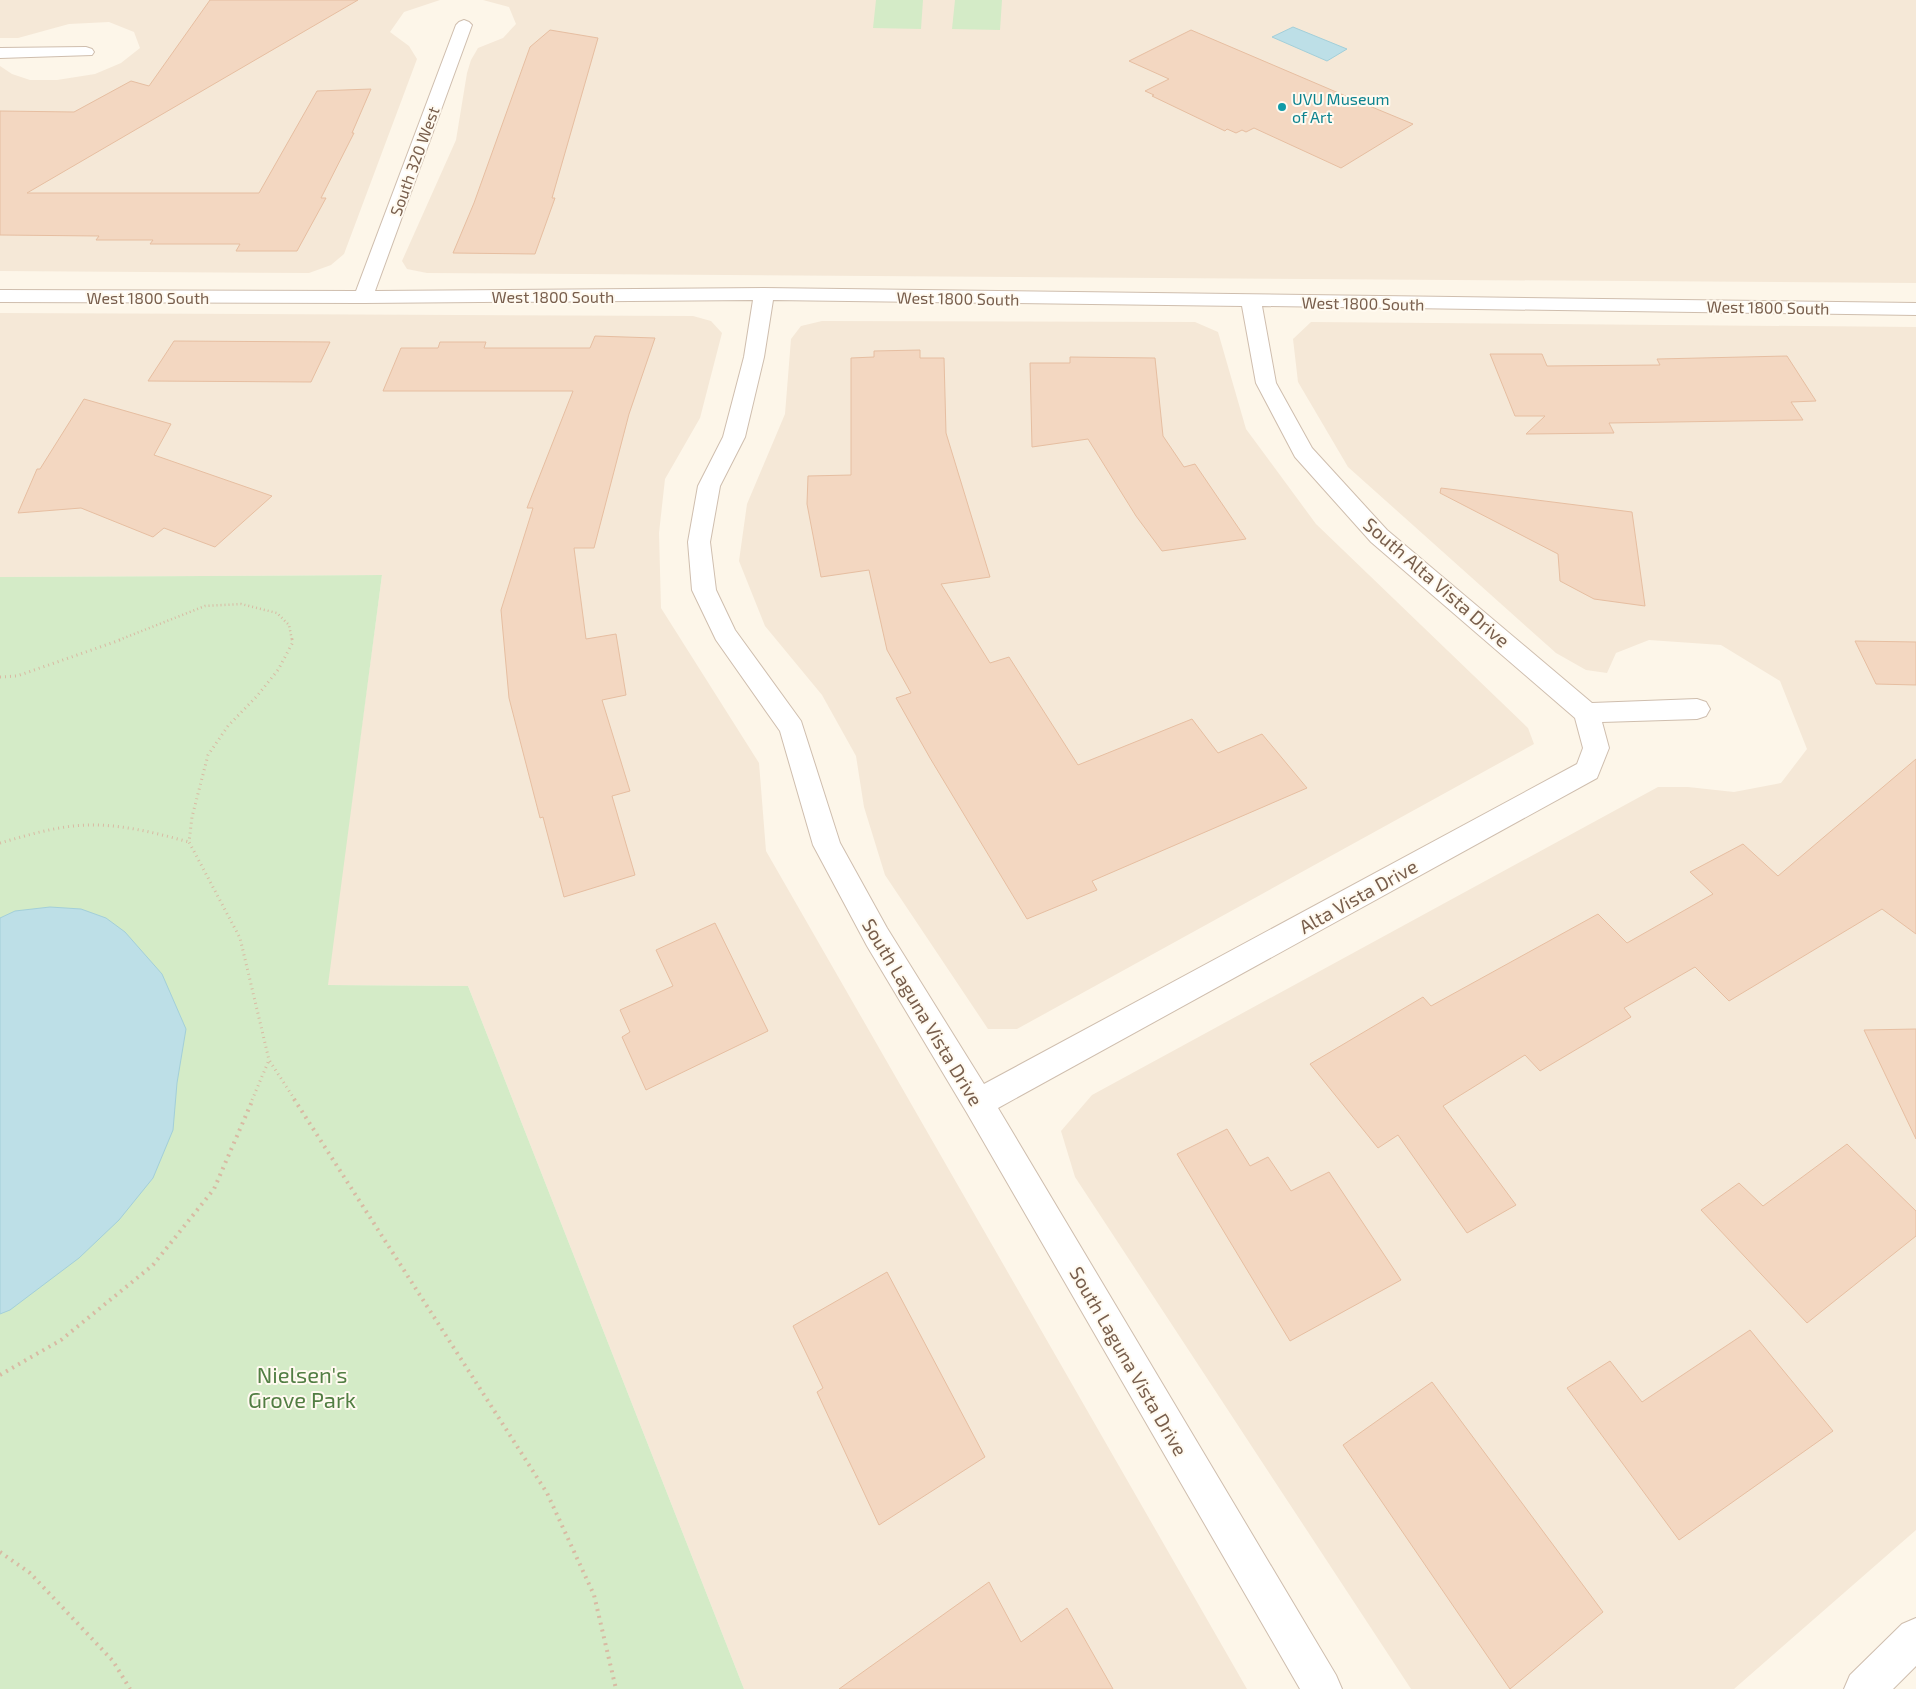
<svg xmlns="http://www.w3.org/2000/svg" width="1916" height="1689" font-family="'Exo 2',sans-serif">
	<rect width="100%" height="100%" fill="#fdf6e9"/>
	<path fill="#f5e8d7" d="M0,0H440L404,12L390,32L409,46L417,59L344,254L331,265L309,273L0,271V66L12,74L30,80H57L95,74L121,63L140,48L134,32L109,22L69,24L18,38H0Z
		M483,0H1916V283L427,273L407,269L402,261L456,140L467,73L471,60L478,48L503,38L516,24L509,7Z
		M0,313L693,316L711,321L722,333L700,418L665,479L659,533L661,608L759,763L766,851L1247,1689H744L468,986L327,985L382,575L0,577Z
		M822,321L1195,322L1218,332L1246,429L1316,524L1528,728L1534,744L1017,1029H988L885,875L864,807L856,756L822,695L765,626L739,561L747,504L785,414L791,339L801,326Z
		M1311,322L1916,327V1530L1734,1689H1411L1075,1177L1061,1131L1092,1095L1658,787H1688L1734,792L1781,783L1807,749L1780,681L1721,645L1649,640L1616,653L1607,673L1586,670L1556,653L1348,467L1298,382L1293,339Z"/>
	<path fill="#d4ebc7" d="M876,0H923L921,29L873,28Z
		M955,0H1002L1000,30L952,29Z
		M382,575L328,985L468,986L744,1689H0V577Z"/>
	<path fill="#bddfe7" stroke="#a3cfd9" d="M1293,27L1347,49L1327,61L1272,37Z
		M50,907L81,909L106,918L125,932L162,974L186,1029L177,1083L173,1130L153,1178L119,1220L79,1258L10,1310L0,1314V918L15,911Z"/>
	<path fill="#f3d7c1" stroke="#e6bea1" d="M210,0H358L27,193H259L317,91L371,89L352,133H354L321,198H326L297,251H236L240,244H150L153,240H96L99,236L0,235V111L74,112L131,81L149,86Z
		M550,30L598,38L552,198H555L535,254L453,253L474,203L530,47Z
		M1191,30L1355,100L1413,124L1341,168L1254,128L1246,132L1242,130L1236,133L1227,129L1225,131L1152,96L1154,95L1145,91L1169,79L1129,61Z
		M595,336L655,338L629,414L594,548H574L586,639L616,634L626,695L602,700L630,791L612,796L635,875L564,897L543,817L540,818L509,698L501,610L533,508H527L573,391H383L401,348H438L440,342H486L484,348H590Z
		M174,341L330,342L311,382L148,381Z
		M920,350V358H944L946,433L990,577L941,584L990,663L1009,657L1078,765L1192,719L1218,753L1262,734L1307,788L1092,881L1097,890L1027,919L930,758L896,698L911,693L887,650L869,570L821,577L807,504L808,476L851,475V358L874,357V351Z
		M1490,354H1542L1547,366L1660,365L1657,359L1787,356L1816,401L1791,402L1803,420L1609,423L1614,433L1526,434L1545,416H1515Z
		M1070,357L1155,358L1163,436L1184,467L1195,464L1246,539L1162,551L1136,516L1088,439L1032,447L1030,363H1070Z
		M84,399L171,424L154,455L272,496L215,547L164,528L153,537L81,508L18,513L37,469H40Z
		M1441,488L1632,512L1645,606L1594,599L1560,581L1558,554L1440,493Z
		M1855,641L1916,642V685L1876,684Z
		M1916,759V934L1882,909L1729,1001L1695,967L1624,1008L1631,1017L1540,1071L1525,1055L1443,1106L1516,1205L1467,1233L1398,1135L1378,1148L1310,1064L1423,997L1431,1006L1598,914L1627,943L1713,894L1690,872L1743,844L1778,876Z
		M715,923L768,1031L646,1090L622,1037L630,1032L620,1010L673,986L656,950Z
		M1916,1029V1139L1864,1030Z
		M1227,1129L1250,1166L1268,1157L1291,1191L1329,1172L1401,1280L1290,1341L1177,1154Z
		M1847,1144L1916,1211V1236L1807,1323L1701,1210L1739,1183L1763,1206Z
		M887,1272L985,1457L879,1525L817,1392L823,1388L793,1326Z
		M1750,1330L1833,1431L1679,1540L1567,1388L1610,1361L1642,1402Z
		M1432,1382L1603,1612L1510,1689L1343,1445Z
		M989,1582L1021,1642L1067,1608L1113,1689H839Z"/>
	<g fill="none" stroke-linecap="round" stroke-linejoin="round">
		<defs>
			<path id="minor" d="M464,20L469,22L472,25L375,291L764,288L1916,303V315L1262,306L1276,383L1312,448L1387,530L1592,703L1697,699L1706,702L1710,709L1706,716L1697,719L1602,722L1609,748L1597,778L998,1108L1336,1675L1342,1689H1300L967,1113L867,946L813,845L780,731L716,640L692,590L688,542L698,486L723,437L744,357L753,300L363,303L0,302V290L356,291L456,25L459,22ZM773,300L1242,306L1256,383L1295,457L1371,542L1575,718L1583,748L1577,764L984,1084L887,928L840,843L801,721L735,630L716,590L710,542L720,486L745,437L764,357Z
				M86,47L92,49L94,52L92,55L0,58V48Z
				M1916,1618V1666L1893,1689H1844L1850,1675L1902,1624Z"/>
		</defs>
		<use href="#minor" stroke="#cfbeae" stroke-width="2"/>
		<path stroke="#d8baa3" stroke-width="2.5" stroke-dasharray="1 3" stroke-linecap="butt" d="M119,640L205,606L241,604L277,613L289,625L292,640"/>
		<path stroke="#d8baa3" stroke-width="3" stroke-dasharray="1 4" stroke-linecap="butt" d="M292,639L293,642L278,670L257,696L228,726L208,755L192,817L189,842L240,938L269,1060L295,1100
			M0,677L17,676L123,639
			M0,843C28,835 57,826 87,825C121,824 156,833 189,842
			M252,1100L269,1060"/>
		<path stroke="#d8baa3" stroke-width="4" stroke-dasharray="2 5" stroke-linecap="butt" d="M294,1099L547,1493L594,1595L616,1689
			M0,1375L61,1340L153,1265L214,1189L253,1099
			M0,1552L30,1573L113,1661L130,1689"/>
		<use href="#minor" fill="#fff" fill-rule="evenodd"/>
	</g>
	<circle fill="#0f9aa8" stroke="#fffaf0" stroke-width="2" cx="1282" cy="107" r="5"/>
	<g text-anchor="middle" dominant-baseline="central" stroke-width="4" stroke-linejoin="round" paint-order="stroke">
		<g font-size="16" fill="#0d838f" stroke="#fffaf0" text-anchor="start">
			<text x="1292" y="98">UVU Museum<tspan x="1292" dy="18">of Art</tspan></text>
		</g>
		<g font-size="16" fill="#785e4c" stroke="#fffaf0">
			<text transform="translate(414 161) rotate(-70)">South 320 West</text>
			<text x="553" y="296">West 1800 South</text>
			<text x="148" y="297">West 1800 South</text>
			<text transform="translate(958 298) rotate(1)">West 1800 South</text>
			<text transform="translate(1363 303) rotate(1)">West 1800 South</text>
			<text transform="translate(1768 307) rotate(1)">West 1800 South</text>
		</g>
		<g font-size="19" fill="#785e4c" stroke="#fffaf0">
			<text transform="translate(1437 582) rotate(41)">South Alta Vista Drive</text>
			<text transform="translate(1358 896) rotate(-29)">Alta Vista Drive</text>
			<text transform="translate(923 1012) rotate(59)">South Laguna Vista Drive</text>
			<text transform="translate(1129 1361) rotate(60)">South Laguna Vista Drive</text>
		</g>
		<g font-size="22" fill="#527e43" stroke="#fffaf0">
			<text x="302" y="1374">Nielsen's<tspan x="302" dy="25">Grove Park</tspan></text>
		</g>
	</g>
</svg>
